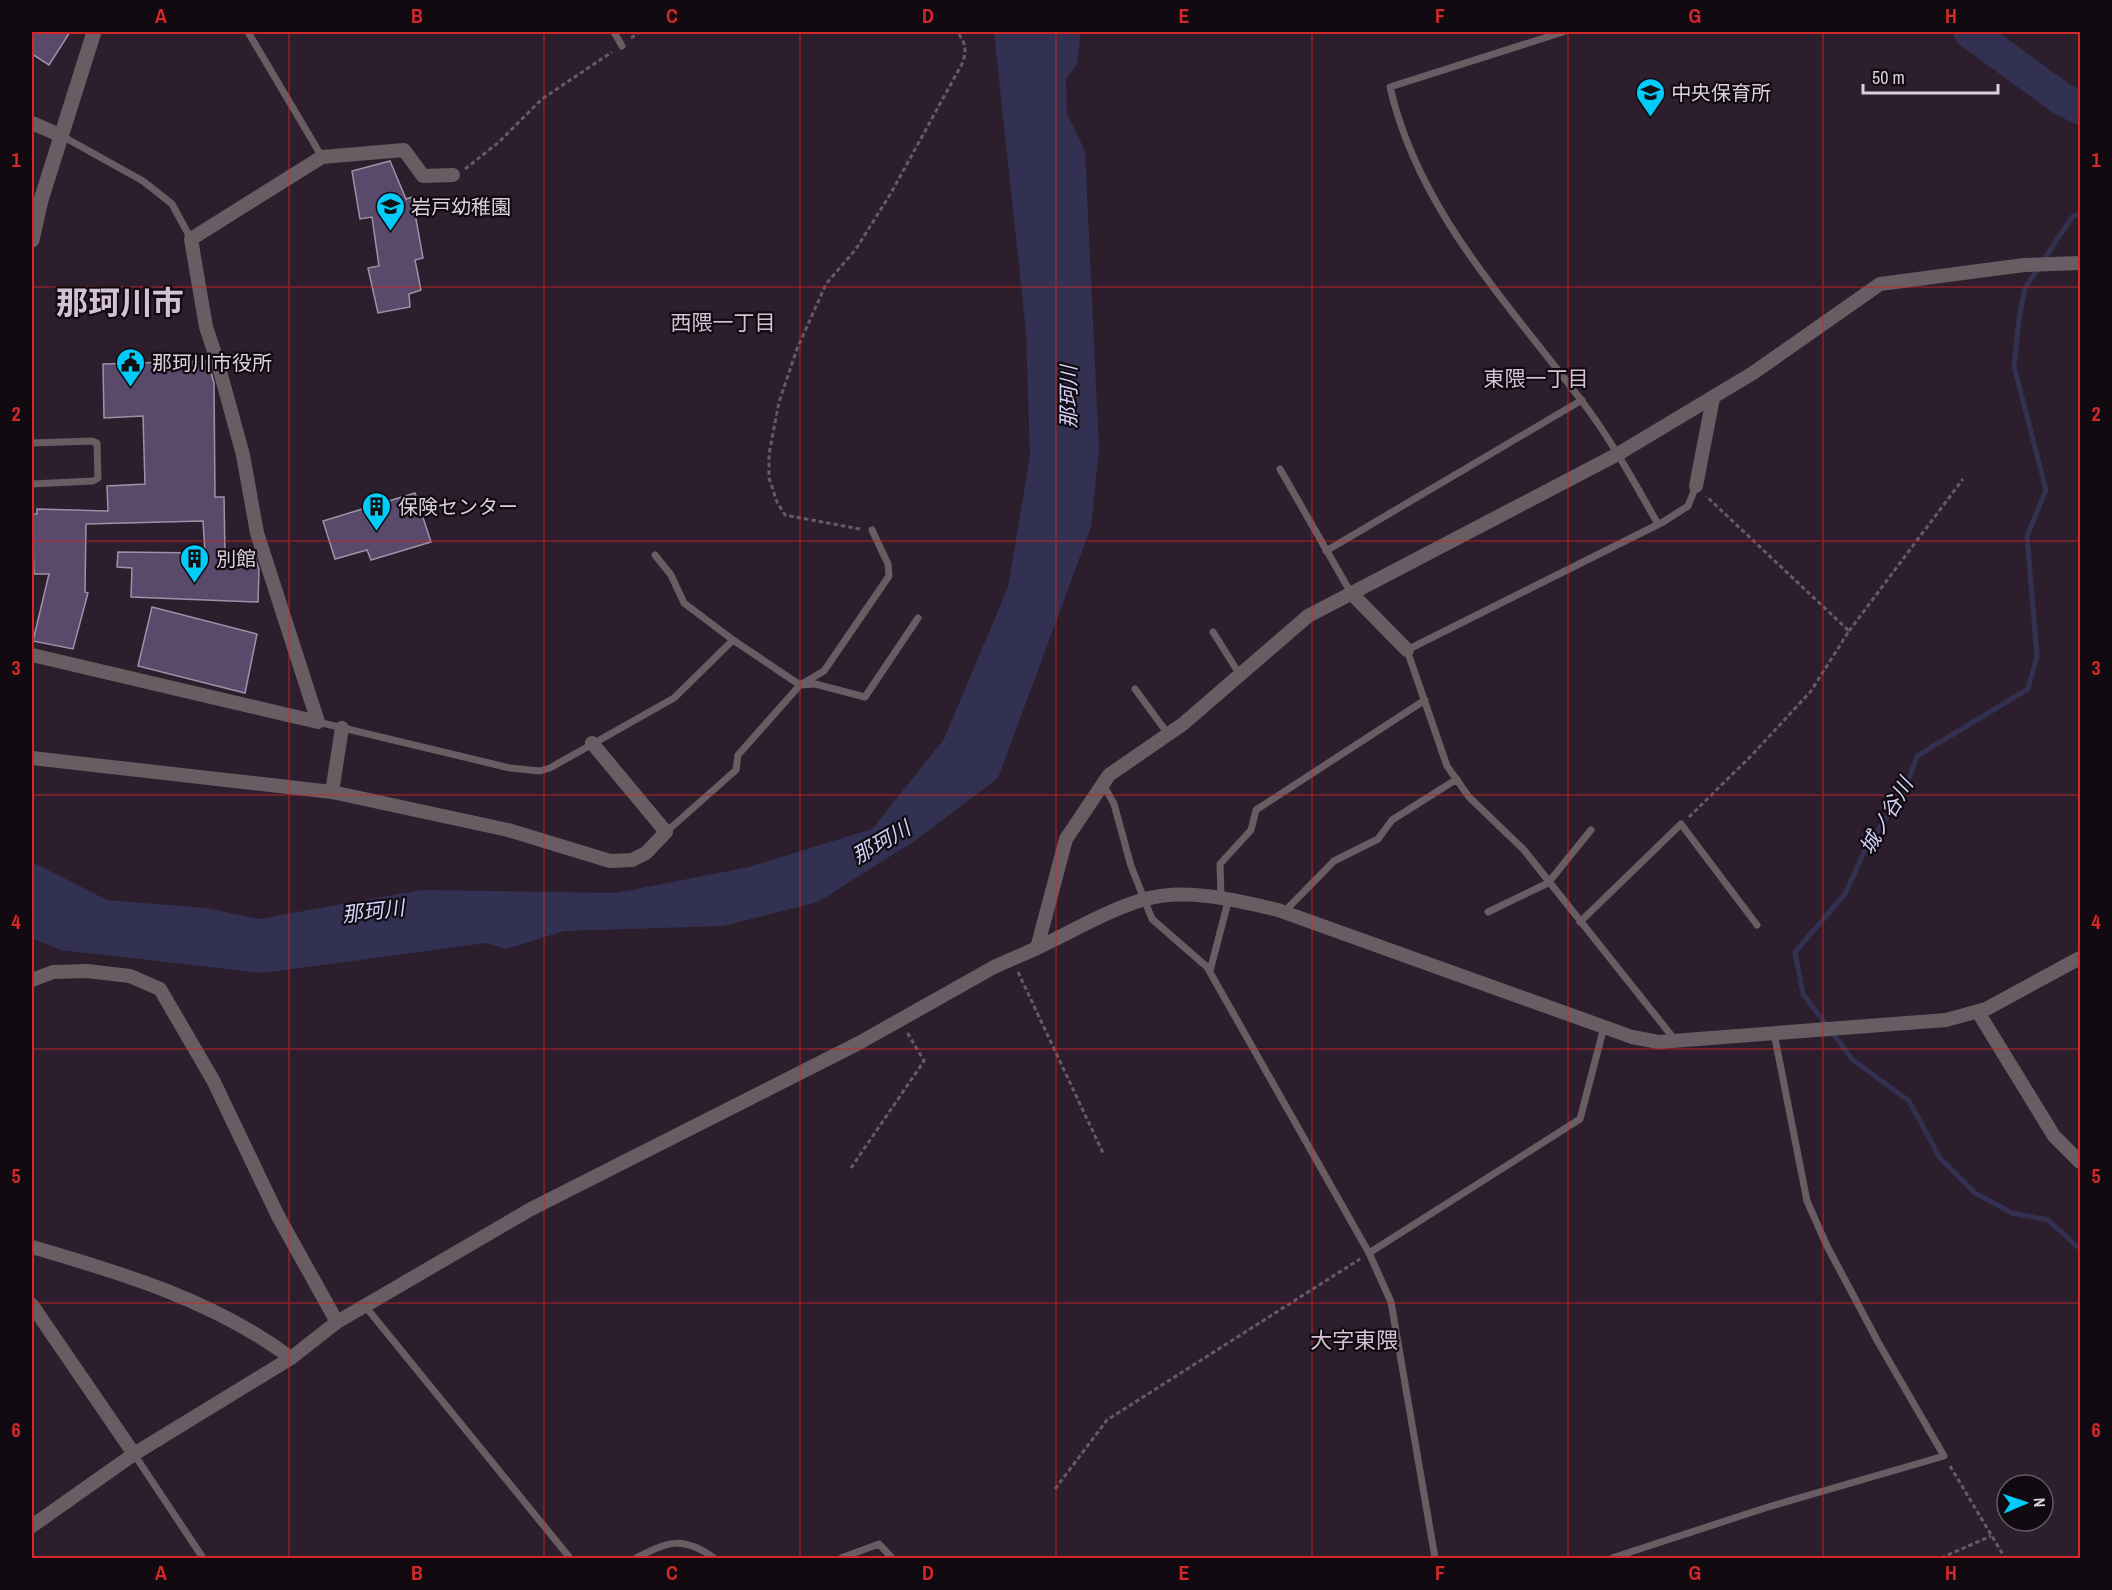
<svg xmlns="http://www.w3.org/2000/svg" width="2112" height="1590" font-family="'Archivo Narrow','Noto Sans JP',sans-serif">
	<rect width="100%" height="100%" fill="#2d1e2d"/>
	<path fill="#323151" d="M994,32H1081L1077,65L1066,78L1067,114L1085,151L1099,450L1091,527L998,778L916,840L818,902L723,926L564,931L506,949L486,943L263,973L60,950L32,938V862L107,900L206,908L259,919L421,890L616,893L749,867L872,829L944,739L1008,587L1030,456L1026,332Z"/>
	<g fill="none" stroke-linecap="round" stroke-linejoin="round">
		<path stroke="#323151" stroke-width="5" d="M2080,213L2072,217L2025,288L2019,319L2014,366L2046,490L2027,536L2037,656L2028,689L1917,756L1904,793L1867,846L1845,894L1795,952L1803,994L1852,1059L1909,1101L1940,1158L1975,1193L2012,1213L2048,1220L2080,1249"/>
		<path stroke="#323151" stroke-width="33" d="M1970,32L2062,99L2080,108"/>
	</g>
	<path fill="#594a6b" stroke="#9c92a9" stroke-width="1.5" d="M32,32H70L49,65L32,54Z
		M390,161L406,199L412,197L423,258L415,260L421,290L409,294L410,307L378,313L368,268L379,266L372,217L360,219L352,171Z
		M208,361L214,383L215,497H224L225,554H254L259,569L258,602L131,597L132,568L117,567L118,552L205,553L203,521L86,524L85,592L88,593L73,649L33,641L49,574H34L32,514H37V509L108,511L107,486L145,484L143,416L104,418L103,364Z
		M415,493L431,542L371,560L367,550L335,559L323,521Z
		M152,607L257,634L245,693L138,666Z"/>
	<g fill="none" stroke-linecap="round" stroke-linejoin="round">
		<path stroke="#675967" stroke-width="3" stroke-dasharray="4.5 3" stroke-linecap="butt" d="M631,38L640,32
			M465,169L499,142L542,99L612,52
			M860,529L785,515L777,502L769,478V454L779,402L797,349L826,284L856,249L891,193L963,62C967,48 965,42 957,32
			M1849,631L1963,479
			M1689,817L1753,754L1811,691L1849,631L1706,496
			M1018,972L1103,1153
			M851,1168L924,1061L907,1032
			M1950,1466L2005,1558
			M1055,1489L1107,1420L1360,1259
			M1941,1558L1991,1536"/>
		<path stroke="#685d62" stroke-width="7" d="M248,32L322,157
			M614,32L622,46
			M1563,32L1390,87C1418,210 1507,302 1581,400C1611,439 1634,482 1658,524
			M62,136L143,181L172,204L191,239
			M32,443L92,441L97,443L98,478L93,481L32,484
			M1280,469L1351,593
			M1326,551L1582,400
			M655,555L671,575L684,603L733,640
			M1213,632L1240,675
			M1135,689L1168,734
			M318,722L510,768L540,771L550,768L674,698L733,640L800,685L824,671L889,576L888,564L872,530
			M1103,784L1114,804L1131,866L1152,919L1207,967L1369,1253L1391,1302L1435,1558
			M666,832L736,770L738,755L800,685L815,684L865,697L918,618
			M1221,898L1220,864L1251,830L1256,810L1425,700
			M1284,912L1334,861L1378,839L1392,820L1457,779
			M1488,912L1548,883L1591,830
			M1580,922L1681,824L1757,925
			M1210,971L1229,898
			M1675,1040L1524,850L1469,797L1447,766L1407,650L1663,522L1688,506L1696,486
			M1369,1253L1580,1119L1604,1027
			M365,1306L570,1558
			M134,1454L203,1558
			M636,1558C668,1542 682,1535 714,1558
			M841,1558L879,1544L892,1558
			M1612,1558L1768,1507L1944,1456L1878,1342L1827,1246L1807,1201L1774,1033"/>
		<path stroke="#685d62" stroke-width="14" d="M32,123L62,136
			M1696,486L1713,398
			M1351,593L1407,650
			M32,655L318,722
			M318,722L257,533L243,455L217,360L206,327L191,239L322,157L404,150L423,176L453,175
			M32,758L332,792L508,830L610,861L632,860L646,853L666,832L592,743
			M332,792L342,728
			M1037,948C1071,932 1106,911 1142,900C1185,887 1236,900 1278,910L1632,1037L1659,1042L1946,1020L1986,1009L2080,958
			M32,980L53,972L87,971L130,976L160,989L213,1080L278,1216L337,1322
			M1978,1012L2054,1136L2080,1162
			M32,1247C122,1273 215,1301 291,1358
			M32,1305L134,1454
			M32,1526L134,1454L291,1358L337,1322L531,1209L859,1043L994,967L1037,948L1066,839L1109,775L1183,724L1308,616L1618,454L1753,373L1880,284L2024,265L2080,263"/>
		<path stroke="#685d62" stroke-width="15" d="M32,240L41,200L94,32"/>
	</g>
	<path fill="none" stroke="#d62828" stroke-width="1.5" stroke-opacity="0.55" d="M289,32V1558M544,32V1558M800,32V1558M1056,32V1558M1312,32V1558M1568,32V1558M1823,32V1558M32,287H2080M32,541H2080M32,795H2080M32,1049H2080M32,1303H2080"/>
	<defs>
		<symbol id="school-pin" viewBox="-11 -11 22 30"><path d="M0 17L-7.5 6A9.5 9.5 0 1 1 7.5 6Z" fill="#00cbf9" stroke="#110a11"/><path d="M0-5L7-2L0 1L-7-2ZM-4 1L0 2.5L4 1V4Q0 6-4 4Z" fill="#111"/></symbol>
		<symbol id="civic-pin" viewBox="-11 -11 22 30"><path d="M0 17L-7.5 6A9.5 9.5 0 1 1 7.5 6Z" fill="#00cbf9" stroke="#110a11"/><path d="M-.6-6.5H3V-4.5H.6V-3L4-1V1h2V6H-6V1h2V-1L-.6-3ZM-1.2 2.5V6h2.4V2.5Z" fill="#111"/></symbol>
		<symbol id="building-pin" viewBox="-11 -11 22 30"><path d="M0 17L-7.5 6A9.5 9.5 0 1 1 7.5 6Z" fill="#00cbf9" stroke="#110a11"/><path d="M-4-6H4V6H1V3H-1V6H-4ZM-2.5-4.3h1.7v1.8h-1.7ZM.8-4.3h1.7v1.8H.8ZM-2.5-1h1.7V.8h-1.7ZM.8-1h1.7V.8H.8Z" fill="#111"/></symbol>
	</defs>
	<g fill-rule="evenodd">
		<use href="#school-pin" x="1634" y="76" width="33" height="45"/>
		<use href="#school-pin" x="374" y="190" width="33" height="45"/>
		<use href="#civic-pin" x="114" y="346" width="33" height="45"/>
		<use href="#building-pin" x="360" y="490" width="33" height="45"/>
		<use href="#building-pin" x="178" y="542" width="33" height="45"/>
	</g>
	<g text-anchor="middle" dominant-baseline="central" stroke-width="4.5" stroke-linejoin="round" paint-order="stroke">
		<g font-size="20" fill="#dbd1db" stroke="#110a11" text-anchor="start">
			<text x="1671" y="92">中央保育所</text>
			<text x="411" y="206">岩戸幼稚園</text>
			<text x="152" y="362">那珂川市役所</text>
			<text x="398" y="506">保険センター</text>
			<text x="216" y="558">別館</text>
		</g>
		<g font-size="21" fill="#d5c1d5" stroke="#110a11">
			<text x="723" y="322">西隈一丁目</text>
			<text x="1536" y="378">東隈一丁目</text>
		</g>
		<g font-size="21" font-style="italic" fill="#d0d1f7" stroke="#110a11">
			<text transform="translate(1068 397) rotate(-90)">那珂川</text>
			<text transform="translate(1886 816) rotate(-60)">城ノ谷川</text>
			<text transform="translate(881 842) rotate(-30)">那珂川</text>
			<text transform="translate(373 911) rotate(-7)">那珂川</text>
		</g>
		<g font-size="22" fill="#d5c1d5" stroke="#110a11">
			<text x="1354" y="1340">大字東隈</text>
		</g>
		<g font-size="32" font-weight="bold" fill="#d5c1d5" stroke="#110a11">
			<text x="120" y="302">那珂川市</text>
		</g>
	</g>
	<rect width="2112" height="1590" fill="none" stroke="#110a11" stroke-width="66"/>
	<g transform="translate(2025 1503) rotate(88)"><circle r="28" fill="#110a11" stroke="#625a62" stroke-width="1.5"/>
	<path d="M0-4.5L10 22L0 15L-10 22Z" fill="#00cbf9"/>
	<text y="-9" font-size="16" font-weight="bold" text-anchor="middle" fill="#dbd1db">N</text>
	</g>
	<path d="M1863 84v9h135v-9" fill="none" stroke="#dbd1db" stroke-width="3"/>
	<text x="1872" y="84" font-size="18" fill="#dbd1db" stroke="#110a11" stroke-width="4.5" paint-order="stroke">50 m</text>
	<rect x="33" y="33" width="2046" height="1524" fill="none" stroke="#d62828" stroke-width="2"/>
	<g font-size="20" text-anchor="middle" font-weight="bold" fill="#d62828">
		<text x="161" y="23">A</text>
		<text x="417" y="23">B</text>
		<text x="672" y="23">C</text>
		<text x="928" y="23">D</text>
		<text x="1184" y="23">E</text>
		<text x="1440" y="23">F</text>
		<text x="1695" y="23">G</text>
		<text x="1951" y="23">H</text>
		<text x="16" y="167">1</text>
		<text x="2096" y="167">1</text>
		<text x="16" y="421">2</text>
		<text x="2096" y="421">2</text>
		<text x="16" y="675">3</text>
		<text x="2096" y="675">3</text>
		<text x="16" y="929">4</text>
		<text x="2096" y="929">4</text>
		<text x="16" y="1183">5</text>
		<text x="2096" y="1183">5</text>
		<text x="16" y="1437">6</text>
		<text x="2096" y="1437">6</text>
		<text x="161" y="1580">A</text>
		<text x="417" y="1580">B</text>
		<text x="672" y="1580">C</text>
		<text x="928" y="1580">D</text>
		<text x="1184" y="1580">E</text>
		<text x="1440" y="1580">F</text>
		<text x="1695" y="1580">G</text>
		<text x="1951" y="1580">H</text>
	</g>
</svg>
